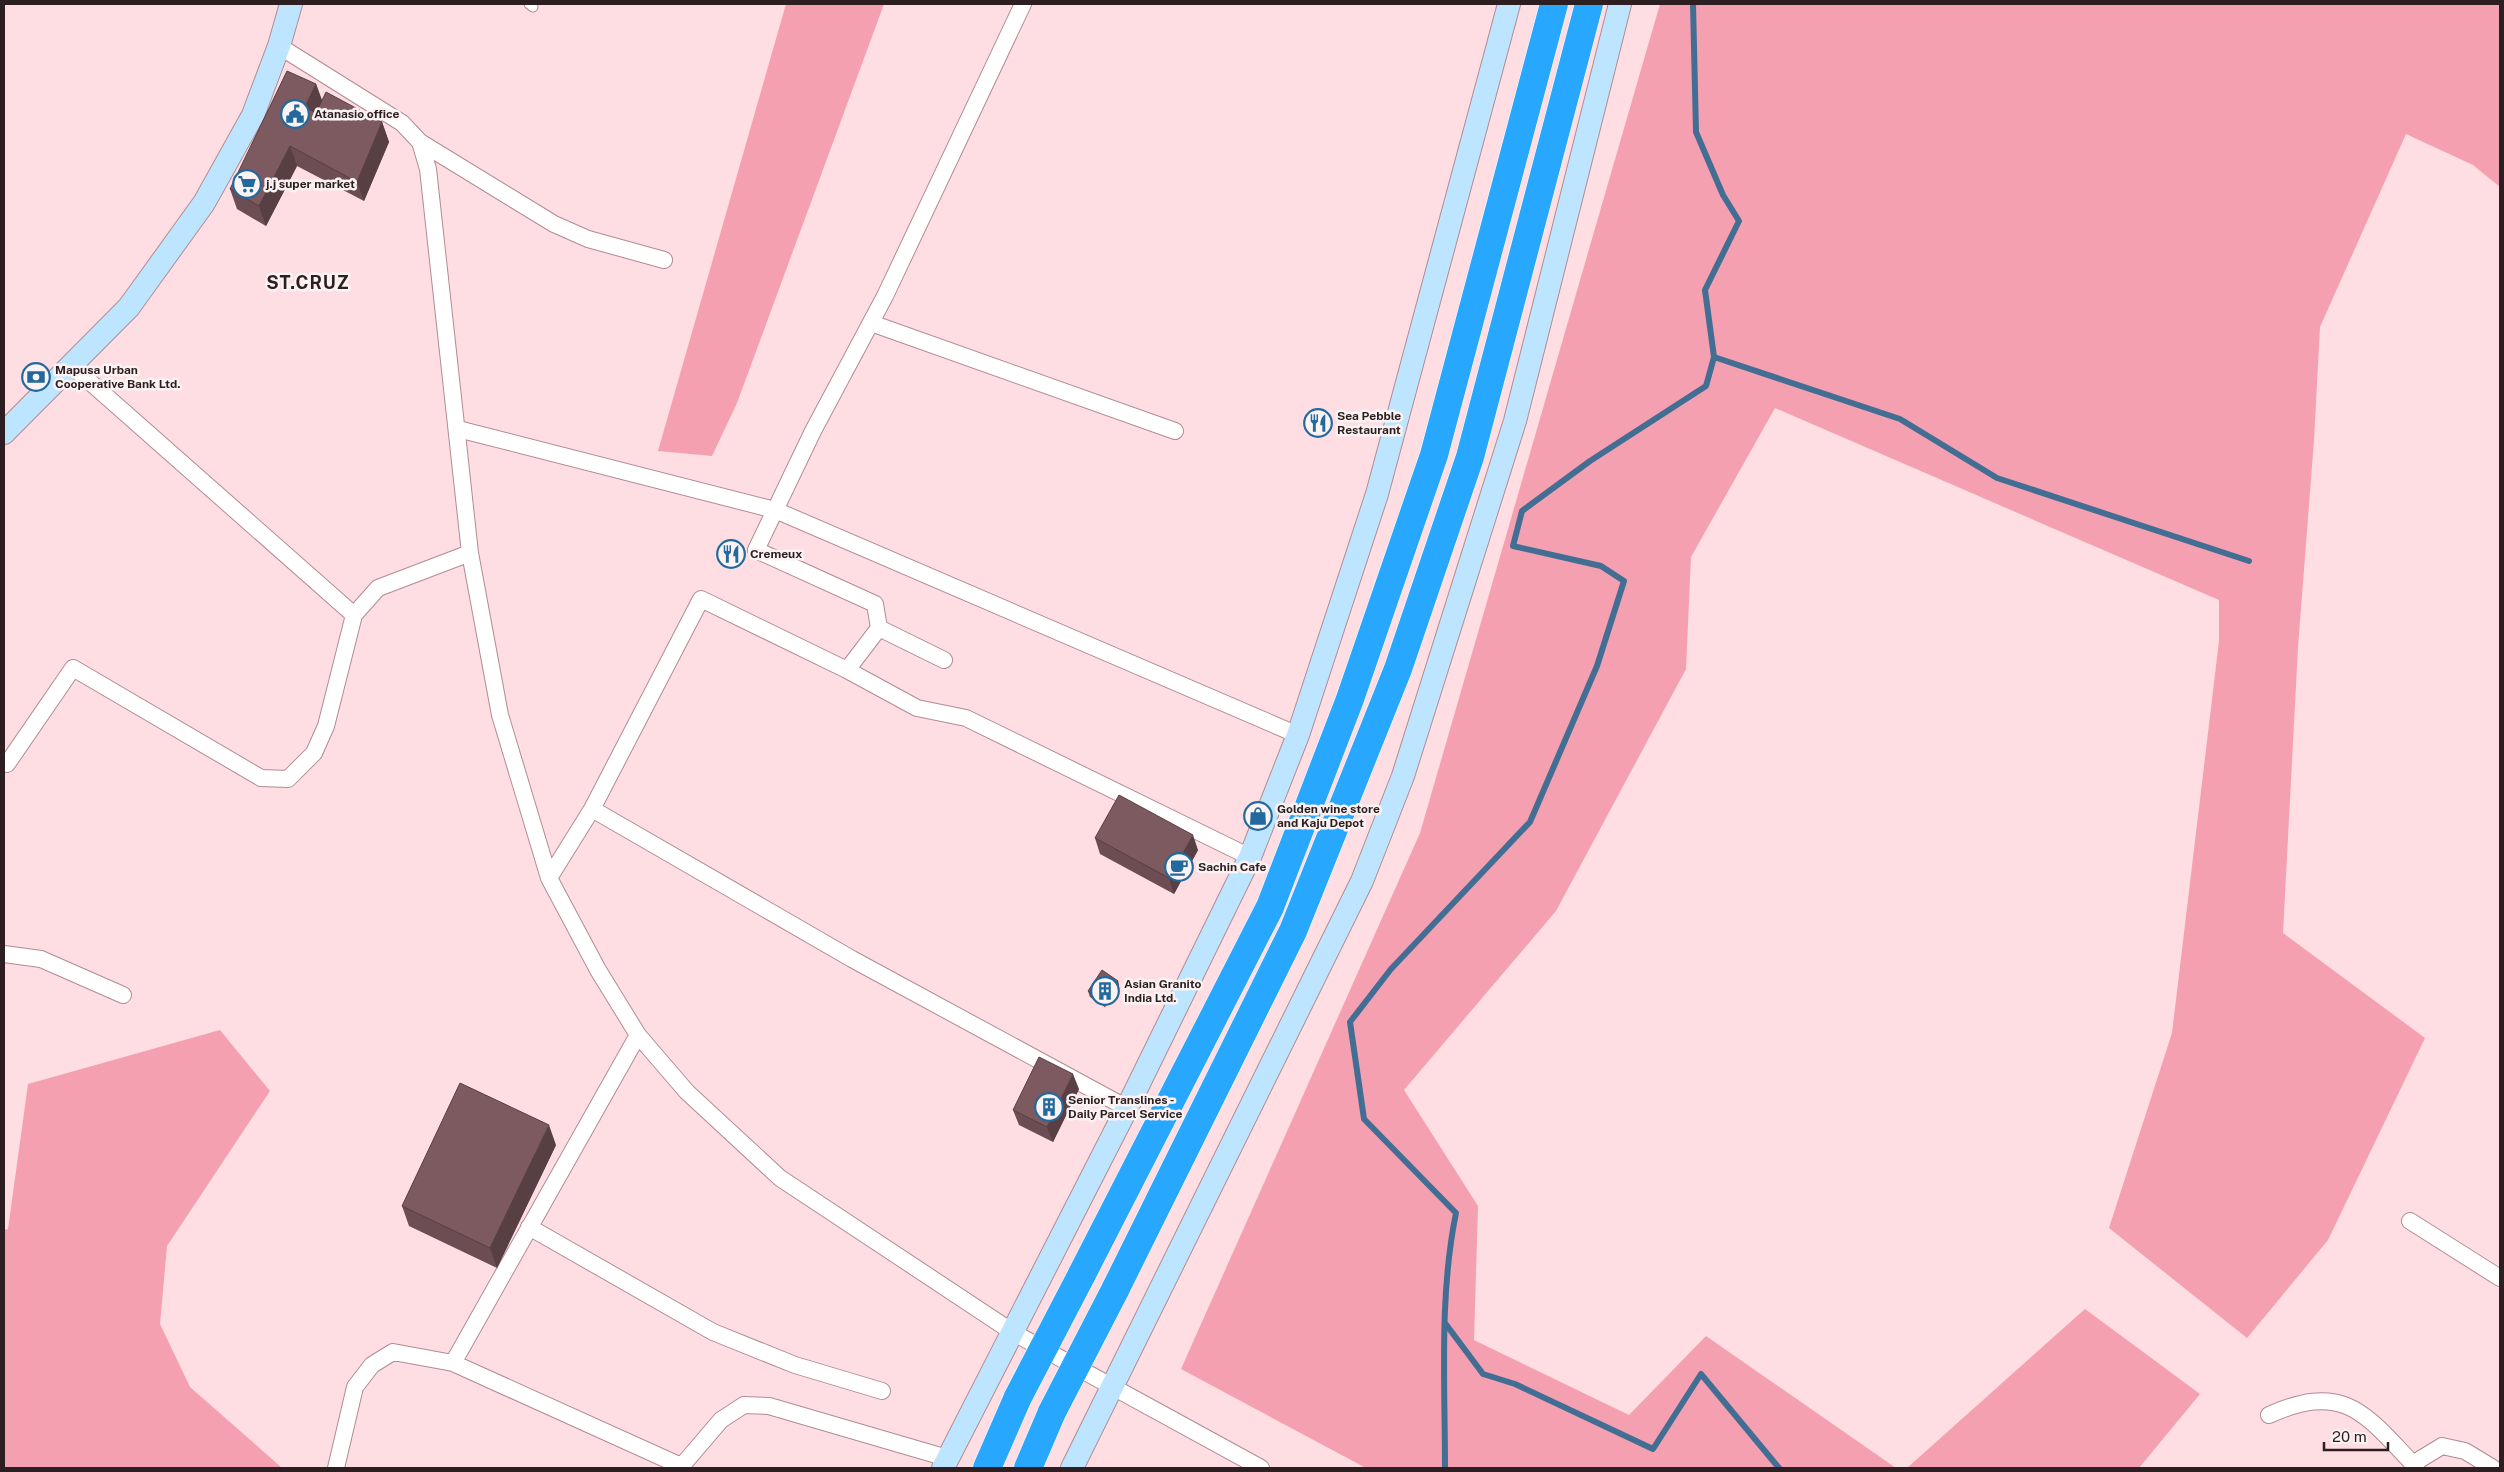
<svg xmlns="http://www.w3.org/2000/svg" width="2504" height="1472" font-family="'Public Sans',sans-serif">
	<rect width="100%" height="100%" fill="#fedde3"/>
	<path fill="#f5a0b1" d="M786,4H884L737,403L712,456L658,451Z
		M1660,4H2500V187L2473,165L2406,134L2320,327L2314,440L2298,647L2283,933L2425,1038L2328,1240L2247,1338L2109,1228L2172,1033L2219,641V600L1775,408L1691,557L1686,669L1556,911L1404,1090L1478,1206L1474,1340L1629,1415L1706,1336L1896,1468H1366L1181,1369L1420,833Z
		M220,1030L270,1091L167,1246L160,1324L190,1387L282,1468H4V1230L8,1229L28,1084Z
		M2085,1309L2200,1394L2139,1468H1907Z"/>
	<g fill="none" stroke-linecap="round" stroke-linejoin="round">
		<path stroke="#436e94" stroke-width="6" d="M1714,357L1900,419L1997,478L2249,561
			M1445,1323L1483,1374L1515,1384L1653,1449L1701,1374L1779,1468
			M1445,1468C1445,1384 1439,1296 1456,1213L1364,1119L1350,1022L1391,969L1530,822L1597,666L1624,581L1601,566L1513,546L1522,511L1590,461L1706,386L1714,357L1705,290L1739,221L1723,195L1696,132L1693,4"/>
		<defs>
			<path id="lane" d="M529,4L533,7"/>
			<path id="street" d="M279,46L402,123L420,142L428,169L470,553L500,715L549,878L598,970L638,1035L687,1092L780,1178L1014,1333L1261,1468
				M420,142L554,224L588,239L664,260
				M871,323L1175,431
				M72,366L354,615
				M458,429L775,510L1298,735
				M879,628L875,604L756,550L813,431L885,296L1023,4
				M847,670L879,628L944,660
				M4,762L7,764L73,668L261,778L288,779L314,753L326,726L354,615L378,588L470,553
				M592,809L701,599L847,670L917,708L966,718L1250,857
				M549,878L592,809L852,959L1127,1108
				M4,954L41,959L123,995
				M2410,1221L2500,1278
				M529,1227L713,1332L795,1365L882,1391
				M453,1363L638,1035
				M2269,1415C2345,1381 2365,1414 2415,1466
				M336,1468L355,1387L372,1365L393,1352L453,1363L681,1466
				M680,1468L721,1420L744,1405L769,1406L947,1458
				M2413,1468L2419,1460L2442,1446L2465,1451L2493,1468"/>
			<path id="secondary" d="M4,433L129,307L204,203L253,115L279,46L291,4
				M943,1468L1127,1108L1250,857L1298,735L1377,494L1509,4
				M1072,1468L1362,881L1403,776L1515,421L1620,4"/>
			<path id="highway" d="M1081,1276L1270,907L1350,699L1434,455L1554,4
				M1115,1290L1293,931L1398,669L1470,457L1589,4
				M987,1468L1018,1397
				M1028,1468L1052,1412"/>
		</defs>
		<use href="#lane" stroke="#b18c92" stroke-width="11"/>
		<use href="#street" stroke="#b18c92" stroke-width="18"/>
		<use href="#secondary" stroke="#b18c92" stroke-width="24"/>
		<use href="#highway" stroke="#fff" stroke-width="29"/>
		<use href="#lane" stroke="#fff" stroke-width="9"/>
		<use href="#street" stroke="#fff" stroke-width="16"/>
		<use href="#secondary" stroke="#bee5ff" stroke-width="22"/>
		<use href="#highway" stroke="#27a7fe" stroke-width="28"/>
		<defs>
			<path id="highway-bridge" d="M1018,1397L1081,1276
				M1052,1412L1115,1290"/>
		</defs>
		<use href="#highway-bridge" stroke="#fff" stroke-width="29" stroke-linecap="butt"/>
		<use href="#highway-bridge" stroke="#27a7fe" stroke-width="28"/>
	</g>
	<path fill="#6b4d53" d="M316,84L322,100L382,122L389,142L364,201L297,166L266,226L237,209L230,189Z
		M1095,838L1198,850L1174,894L1100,854Z
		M1118,981L1119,986L1105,1007L1090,997L1088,991Z
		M1079,1089L1053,1142L1019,1125L1013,1110Z
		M556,1145L497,1268L409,1226L402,1206Z"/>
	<path fill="#573f43" d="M316,84L323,104L312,127L305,107Z
		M382,122L389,142L364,201L357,182Z
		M290,146L297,166L266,226L259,206Z
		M1193,835L1198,850L1174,894L1169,878Z
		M1118,981L1119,986L1105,1007L1103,1002Z
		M1073,1074L1079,1089L1053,1142L1047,1127Z
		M549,1125L556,1145L497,1268L490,1248Z"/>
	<path fill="#7c5a60" stroke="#573f43" d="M287,71L316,84L305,107L316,113L326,92L382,122L357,182L290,146L259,206L230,189Z
		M1119,795L1193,835L1169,878L1095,838Z
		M1102,970L1118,981L1103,1002L1088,991Z
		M1039,1057L1073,1074L1047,1127L1013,1110Z
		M460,1083L549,1125L490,1248L402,1206Z"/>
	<defs>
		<symbol id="civic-ring" viewBox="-11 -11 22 22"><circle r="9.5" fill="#faf2f3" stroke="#22699d" stroke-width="1.5"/><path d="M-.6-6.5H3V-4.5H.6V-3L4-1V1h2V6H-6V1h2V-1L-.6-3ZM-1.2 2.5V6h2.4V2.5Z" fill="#22699d"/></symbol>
		<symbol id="supermarket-ring" viewBox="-11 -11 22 22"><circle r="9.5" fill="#faf2f3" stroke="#22699d" stroke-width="1.5"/><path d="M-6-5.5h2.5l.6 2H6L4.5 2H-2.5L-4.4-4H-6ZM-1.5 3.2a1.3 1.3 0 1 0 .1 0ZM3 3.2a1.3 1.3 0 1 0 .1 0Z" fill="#22699d"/></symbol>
		<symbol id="bank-ring" viewBox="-11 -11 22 22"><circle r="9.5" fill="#faf2f3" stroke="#22699d" stroke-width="1.5"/><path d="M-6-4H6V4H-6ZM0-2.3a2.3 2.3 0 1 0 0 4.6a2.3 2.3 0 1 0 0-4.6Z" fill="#22699d"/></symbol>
		<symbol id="restaurant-ring" viewBox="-11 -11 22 22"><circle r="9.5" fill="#faf2f3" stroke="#22699d" stroke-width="1.5"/><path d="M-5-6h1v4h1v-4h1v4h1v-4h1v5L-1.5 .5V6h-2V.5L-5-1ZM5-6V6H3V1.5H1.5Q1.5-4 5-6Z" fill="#22699d"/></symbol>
		<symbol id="shop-ring" viewBox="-11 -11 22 22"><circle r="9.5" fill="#faf2f3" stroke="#22699d" stroke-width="1.5"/><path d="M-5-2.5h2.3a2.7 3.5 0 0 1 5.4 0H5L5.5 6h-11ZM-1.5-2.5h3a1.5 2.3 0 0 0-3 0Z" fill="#22699d"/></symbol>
		<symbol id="cafe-ring" viewBox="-11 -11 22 22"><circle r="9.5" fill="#faf2f3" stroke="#22699d" stroke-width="1.5"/><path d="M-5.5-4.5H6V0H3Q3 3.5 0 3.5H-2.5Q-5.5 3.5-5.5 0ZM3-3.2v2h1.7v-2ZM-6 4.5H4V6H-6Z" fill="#22699d"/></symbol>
		<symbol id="building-ring" viewBox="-11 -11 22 22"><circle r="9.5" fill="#faf2f3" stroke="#22699d" stroke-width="1.5"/><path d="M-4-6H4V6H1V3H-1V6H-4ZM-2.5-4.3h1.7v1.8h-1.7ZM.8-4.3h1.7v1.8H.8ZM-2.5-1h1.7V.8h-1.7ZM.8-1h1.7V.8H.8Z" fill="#22699d"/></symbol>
	</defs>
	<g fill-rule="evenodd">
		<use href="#civic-ring" x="279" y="98" width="32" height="32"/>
		<use href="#supermarket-ring" x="231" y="168" width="32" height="32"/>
		<use href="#bank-ring" x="20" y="361" width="32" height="32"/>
		<use href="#restaurant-ring" x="1302" y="407" width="32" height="32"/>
		<use href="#restaurant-ring" x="715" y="538" width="32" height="32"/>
		<use href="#shop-ring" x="1242" y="800" width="32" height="32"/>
		<use href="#cafe-ring" x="1163" y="851" width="32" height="32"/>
		<use href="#building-ring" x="1089" y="975" width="32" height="32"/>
		<use href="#building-ring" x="1033" y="1091" width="32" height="32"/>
	</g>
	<g text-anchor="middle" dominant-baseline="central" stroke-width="5" stroke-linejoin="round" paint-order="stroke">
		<g font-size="12" font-weight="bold" fill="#2d1e21" stroke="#faf2f3" text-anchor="start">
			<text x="314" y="114">Atanasio office</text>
			<text x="266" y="184">j.j super market</text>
			<text x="55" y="370">Mapusa Urban<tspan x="55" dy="14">Cooperative Bank Ltd.</tspan></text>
			<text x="1337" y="416">Sea Pebble<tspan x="1337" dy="14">Restaurant</tspan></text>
			<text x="750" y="554">Cremeux</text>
			<text x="1277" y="809">Golden wine store<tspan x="1277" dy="14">and Kaju Depot</tspan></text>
			<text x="1198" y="867">Sachin Cafe</text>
			<text x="1124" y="984">Asian Granito<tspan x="1124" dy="14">India Ltd.</tspan></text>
			<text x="1068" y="1100">Senior Translines -<tspan x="1068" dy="14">Daily Parcel Service</tspan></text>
		</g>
		<g font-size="18" font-weight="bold" letter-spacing="1" fill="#2d1e21" stroke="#faf2f3">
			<text x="308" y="282">ST.CRUZ</text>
		</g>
	</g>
	<rect width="2504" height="1472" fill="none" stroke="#2d1e21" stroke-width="10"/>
	<path d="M2324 1442v8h64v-8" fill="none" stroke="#2d1e21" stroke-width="2.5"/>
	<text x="2332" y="1442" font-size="15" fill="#2d1e21" stroke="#faf2f3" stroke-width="4" paint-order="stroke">20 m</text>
</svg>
